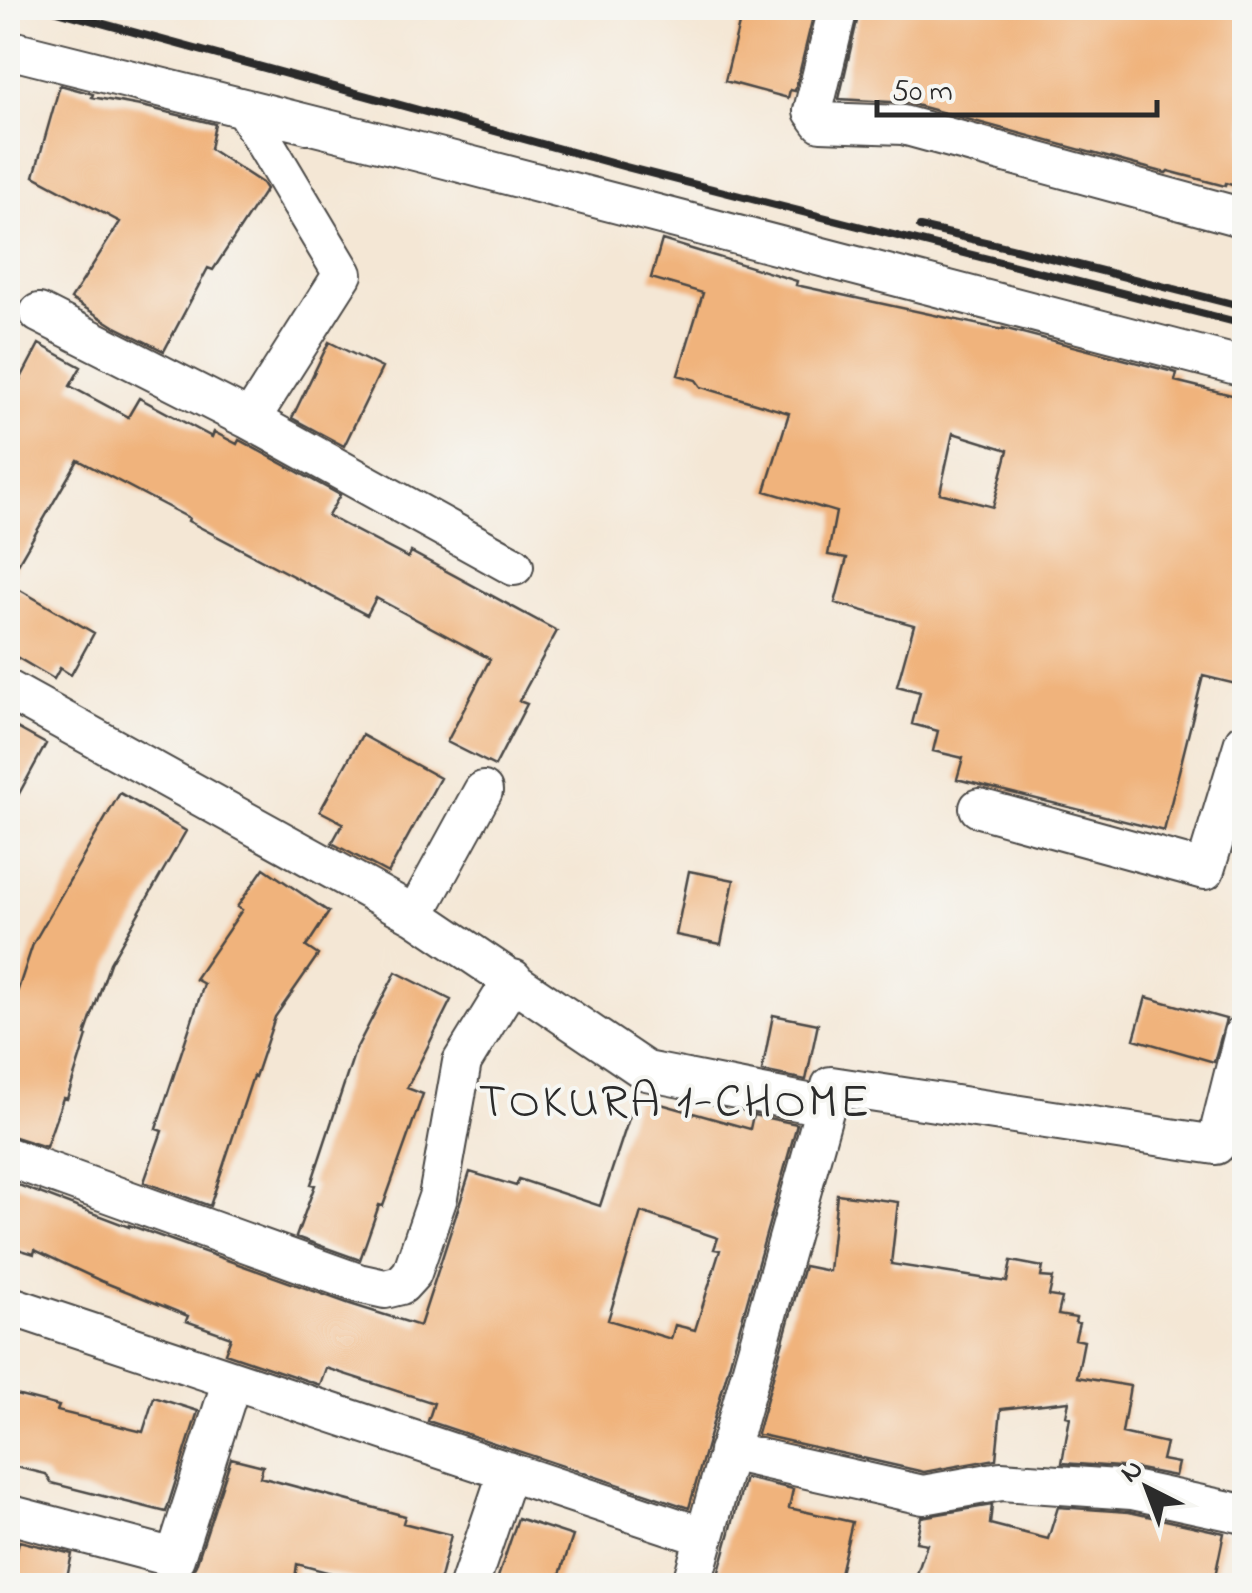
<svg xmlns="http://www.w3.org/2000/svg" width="1252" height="1593" font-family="'Indie Flower',sans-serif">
	<rect width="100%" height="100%" fill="#f6f6f2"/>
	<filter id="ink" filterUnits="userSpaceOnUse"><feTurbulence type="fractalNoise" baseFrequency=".01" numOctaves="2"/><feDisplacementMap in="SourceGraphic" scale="20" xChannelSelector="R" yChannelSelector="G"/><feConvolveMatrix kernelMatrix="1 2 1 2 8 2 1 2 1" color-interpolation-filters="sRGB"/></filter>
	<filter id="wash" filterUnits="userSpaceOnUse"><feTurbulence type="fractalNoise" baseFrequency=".0048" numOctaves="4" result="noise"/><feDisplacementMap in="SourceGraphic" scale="40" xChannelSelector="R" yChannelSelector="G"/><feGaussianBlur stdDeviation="2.25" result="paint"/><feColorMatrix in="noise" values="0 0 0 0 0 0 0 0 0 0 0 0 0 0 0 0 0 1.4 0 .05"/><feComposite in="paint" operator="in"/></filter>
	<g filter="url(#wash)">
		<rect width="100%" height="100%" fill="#f4e7d5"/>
		<g id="blocks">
			<path fill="#f0b37c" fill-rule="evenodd" d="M743,8H815L795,91L790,90L788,98L725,81Z
				M860,8H1244V189L1226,183L1225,186L1168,171L1166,173L908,103L839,99Z
				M60,85L93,94L92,97L146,107L215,124L210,149L262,183L266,189L213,270L208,268L164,351L114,326L71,299L120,222L34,176Z
				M662,240L797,281L796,285L1003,330V328L1177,373L1175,381L1244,398V686L1203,676L1164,831L957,779L963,758L933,751L938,731L912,724L920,692L897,686L914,625L835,603L847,558L828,555L836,512L765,491L789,413L701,387L696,380L678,375L703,293L651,278ZM953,433L1008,450L993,507L940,493Z
				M329,342L382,368L344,446L292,418Z
				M39,344L81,367L70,386L128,417L139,398L212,437L214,432L237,444L239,440L340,495L328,516L408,558L411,552L557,631L519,701L527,704L495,766L447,742L490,659L376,598L367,615L188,521L189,518L78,460L8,581V403Z
				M8,583L94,633L71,675L60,668L54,679L8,652Z
				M8,723L46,744L8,814Z
				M362,735L440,778L388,873L332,843L343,823L320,811Z
				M120,793L186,831L110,963L85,1035L87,1036L67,1099L63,1098L46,1147L8,1135V1020L33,944Z
				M264,868L329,912L306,947L318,955L275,1017L255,1077L253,1076L210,1206L144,1182L162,1131L156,1129L204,984L195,979L242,910L237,907Z
				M689,871L734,880L721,944L676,935Z
				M396,972L451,1000L407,1088L423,1094L383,1206L379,1205L360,1260L296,1237L315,1185L311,1184L355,1051Z
				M1146,997L1226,1019L1214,1062L1134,1039Z
				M773,1015L818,1024L806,1080L762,1071Z
				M636,1097L750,1129L753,1115L797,1124L689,1508L428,1421L434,1403L326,1368L320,1385L225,1353L231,1337L186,1321L188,1316L101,1281L35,1250L34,1254L8,1246V1181L129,1227V1225L350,1304L420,1326L470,1172L516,1186L519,1179L600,1206ZM641,1212L718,1238L714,1249L720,1250L695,1330L675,1325L671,1339L608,1320Z
				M837,1194L898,1202L891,1264L1007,1282L1011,1261L1043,1267L1041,1277L1053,1278L1049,1296L1062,1298L1058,1315L1076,1318L1075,1322L1079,1323L1075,1339L1084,1341L1077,1377L1130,1386L1122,1433L1166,1443L1162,1460L1178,1463L1175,1476L1134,1468L1062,1463L1070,1417L1066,1416L1069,1401L1001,1409L996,1459L924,1472L757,1434L804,1266L829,1271Z
				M8,1393L59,1406L57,1411L143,1432L154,1397L198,1411L166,1512L51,1483L46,1474L8,1465Z
				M231,1458L263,1466L260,1477L405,1516L403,1523L451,1535L438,1586H380L297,1564L294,1586H182L184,1578L191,1574L196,1565Z
				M745,1478L793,1489L789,1508L852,1522L837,1586H715Z
				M992,1505L990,1524L1048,1539L1058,1507L1129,1512L1224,1533L1213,1586H999L970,1579L967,1586H913L927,1544L916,1542L921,1517Z
				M518,1518L573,1536L556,1586H495Z
				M19,1541L72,1554L65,1586H9Z"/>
		</g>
	</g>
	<g filter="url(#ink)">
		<use href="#blocks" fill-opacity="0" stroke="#494744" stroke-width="2.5"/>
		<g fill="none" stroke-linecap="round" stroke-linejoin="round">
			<defs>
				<path id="minor" d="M838,8L813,111L821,122L903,125L1244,218
					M8,49L419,152L1244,367
					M244,108L343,274L250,420
					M39,313L250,420L514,566
					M8,690L415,915L646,1071L823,1106
					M979,808L1205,870L1244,742
					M415,915L483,791
					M8,1157L358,1283L385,1289L401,1285L412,1273L438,1197L462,1062L513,979
					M8,1305L705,1537
					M728,1451L923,1495L1001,1481L1132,1490L1244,1514
					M8,1514L175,1558L232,1380
					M469,1586L508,1471
					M691,1586L831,1086L1216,1145L1244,1033"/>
			</defs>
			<use href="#minor" stroke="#494744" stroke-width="42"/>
			<use href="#minor" stroke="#fff" stroke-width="38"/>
			<path stroke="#2b2b2b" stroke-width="8" d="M46,8L626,167L1244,324
				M920,227L1011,248L1244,307"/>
		</g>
	</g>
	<g text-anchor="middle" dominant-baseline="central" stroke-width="8" stroke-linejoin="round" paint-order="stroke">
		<g font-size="48" letter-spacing="2.5" fill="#2b2b2b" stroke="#f6f6f2">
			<text x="675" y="1104">TOKURA 1-CHOME</text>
		</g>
	</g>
	<rect width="1252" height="1593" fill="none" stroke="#f6f6f2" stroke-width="40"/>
	<g transform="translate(1147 1488) rotate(318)" stroke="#f6f6f2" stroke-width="8" paint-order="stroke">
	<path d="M0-8L18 38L0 25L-18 38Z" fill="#2b2b2b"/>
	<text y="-15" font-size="28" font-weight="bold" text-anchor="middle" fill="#2b2b2b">N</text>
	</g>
	<path d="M877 100v15h280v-15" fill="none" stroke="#2b2b2b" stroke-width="5"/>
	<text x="892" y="100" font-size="30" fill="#2b2b2b" stroke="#f6f6f2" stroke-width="8" paint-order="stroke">50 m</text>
</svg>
